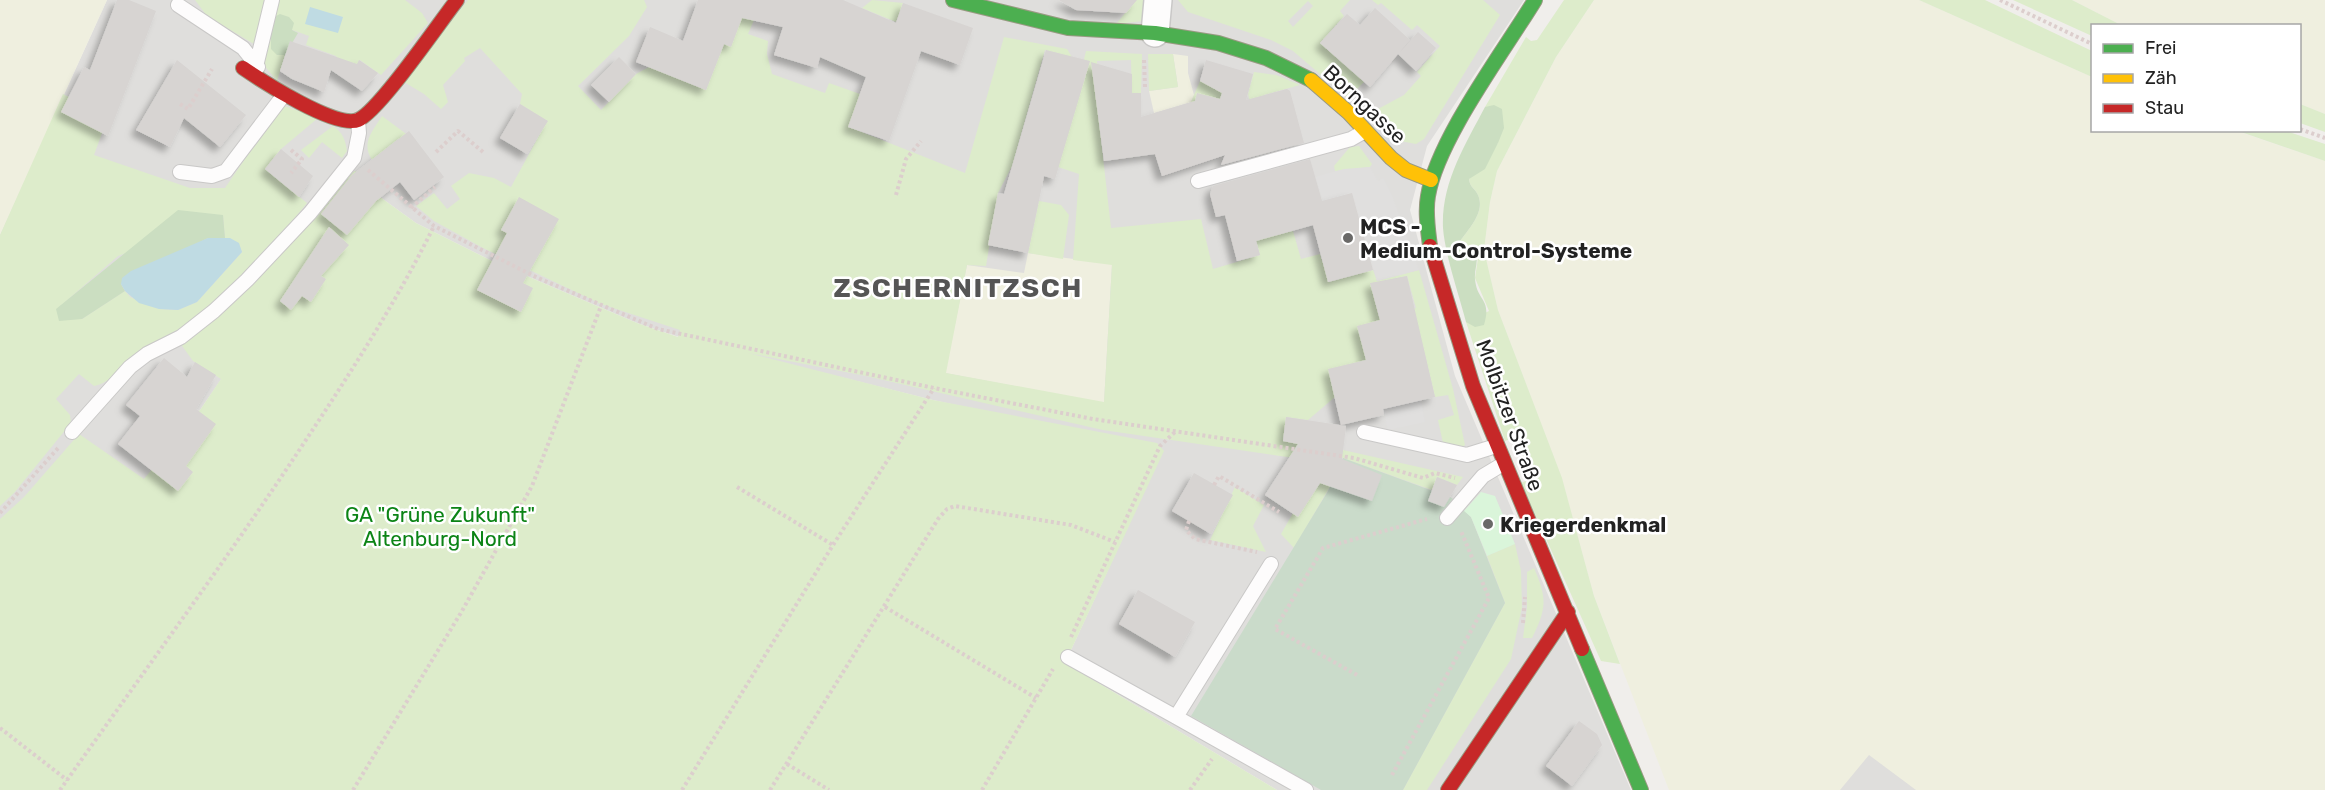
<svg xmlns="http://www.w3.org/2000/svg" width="2325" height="790" font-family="Rubik,sans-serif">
	<defs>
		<filter id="shadow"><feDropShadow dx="-5.5" dy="5.5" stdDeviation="3" flood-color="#0004"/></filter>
	</defs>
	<rect width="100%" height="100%" fill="#f0eeeb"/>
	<path fill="#dfdedc" d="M107,0H1524L1427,146L1410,210L1455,376L1631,790H1277L1065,663L1163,451L933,400L676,336L637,323L496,263L416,223L358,181L200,410L129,499L0,610V235Z
		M1867,751L1919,790H1837Z"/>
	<path fill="#efefdf" d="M0,0H107L0,235Z
		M1594,0H1919L2092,77V130L2237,131L2325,161V790H1916L1869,755L1840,790H1669L1594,596L1562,479L1498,310L1484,250L1490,202L1497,171L1556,57Z
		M2072,0H2325V114L2300,104V26L2121,25Z
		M1173,54L1188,56V73L1194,95L1191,102L1154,113L1149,91L1178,87Z
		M1028,253L1112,264L1104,403L945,373L967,265L1024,273Z"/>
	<path fill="#ddeccb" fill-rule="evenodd" d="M195,0H265L254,44L207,16Z
		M279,0H405L422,13L428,23L381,75L360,60L348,78L336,56L306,45L309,36L273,23Z
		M468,0H644L647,7L629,36L578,86L601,110L636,74L649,67L706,90L724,44L731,46L740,22L736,0L754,20L748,34L768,41L767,54L772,74L825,93L829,83L860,94L849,127L965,173L1004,37L1067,49L1072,57L1045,50L1012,166L998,193L986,266L967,265L946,373L1104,402L1112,265L1073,260L1079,174L1058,167L1086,51L1142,54L1141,93H1132L1131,60L1097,61L1098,113L1111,228L1201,219L1213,269L1260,255L1256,240L1293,231L1301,259L1320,254L1329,282L1373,270L1377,281L1419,270L1453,389L1465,445L1457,450L1443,443L1438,420L1454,415L1448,395L1435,397L1423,347L1335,397L1308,420L1286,417L1283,441L1343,450L1463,477L1457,485L1437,477L1432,490L1343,458H1294L1103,430L866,376L748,353L933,400L1157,443L1164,451L1065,663L1277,790H0V519L24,497L79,434L144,479L200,410L221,379L193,361L180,343L216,318L244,291L354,171L362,173L358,181L416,223L496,263L637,323L678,337L680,330L601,304L483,248L434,221L416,206L434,193L447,209L460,199L451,186L469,173L494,178L511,187L547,121L520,104L522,94L480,48L464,58L465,61L443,85L448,102L441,109L424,94L404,82ZM1407,276L1416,308L1379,317L1371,284Z
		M872,0L903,3L896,22L862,8Z
		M1136,0H1148L1143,21L1116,24Z
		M1178,0H1350L1340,11L1344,16L1320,43L1364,82L1348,98L1293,51L1271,40L1188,12ZM1308,1L1313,6L1293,27L1288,21Z
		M1372,0H1483L1500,15L1424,139L1416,144L1400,141L1380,120L1371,123L1365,116L1404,95L1421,76L1417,72L1440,46L1417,25L1412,30L1381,3L1378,5Z
		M1564,0H1594L1556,57L1497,171L1490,202L1484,250L1498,310L1562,478L1594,596L1620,664L1601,661L1521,483L1532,478L1516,437L1505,441L1466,322L1489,311L1475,278L1478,258L1462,248L1459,243C1467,230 1486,213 1478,195C1475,188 1470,188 1469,179L1498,143L1485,107L1526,37L1531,41L1537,40Z
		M1919,0H1985L2092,51V77Z
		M2013,0H2072L2121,25L2092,26V36Z
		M271,30L277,55H285L277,81L263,64Z
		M1148,54H1173L1178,87L1149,91Z
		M1254,72L1276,75L1300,85L1264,95L1254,118L1248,94Z
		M1200,81L1223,87L1230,117L1209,158L1191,102Z
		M63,94L94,110L109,114L94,155L190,188H225L282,105L318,118L281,149L265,169L307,203C277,240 245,281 207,311C185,328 159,338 137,355C123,365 111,383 94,386L79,374L56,399L70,415L71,423L14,493L0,506V235ZM223,216L225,238L238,243L242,252L197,302L178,310L159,309L130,297L125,291L82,319L57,309L118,256Z
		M2300,104L2325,114V132L2300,123Z
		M382,116L409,136L407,150L398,139L372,160C361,143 372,132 382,116Z
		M333,126C343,133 345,139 347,151L342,158L322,142L309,158L301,150Z
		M2238,131H2286L2325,144V161Z
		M1359,146L1372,164L1370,167L1335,171L1334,166L1350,147Z
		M1039,201L1061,205L1069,215L1063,259L1028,253Z
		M1320,483L1331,485L1294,548L1281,534L1293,513L1298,516Z
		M1235,487L1264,505L1253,526L1266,552L1210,540Z
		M1515,544L1521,571L1522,607L1511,659L1427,790H1403L1505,603L1487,556Z
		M1534,568C1547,598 1547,608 1532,638H1523L1527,607V572Z"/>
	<path fill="#cbdec1" d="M280,14L289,17L294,23L292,30L298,33L285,55H277L271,49V30L274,17Z
		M1494,105L1502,109L1504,128L1498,143L1485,169L1469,179C1470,188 1475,188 1478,195C1486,213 1467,230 1459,243L1462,248L1474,251C1480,261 1474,268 1475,279C1477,302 1492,298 1484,325L1475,327L1466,322C1459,295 1445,255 1443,228C1441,183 1465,145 1485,107Z
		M178,210L223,215L225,238H208L121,284L125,291L82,319L59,321L56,309Z"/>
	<path fill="#cadbca" d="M1343,458L1452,498L1471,517L1505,603L1403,790H1321L1191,716L1328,491Z"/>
	<path fill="#daf5da" d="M1481,492L1495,496L1515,544L1487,556L1471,517L1464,511Z"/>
	<path fill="#e0dfde" d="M1370,167L1378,181L1383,178L1393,198L1419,270L1377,281L1352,193L1323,201L1315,177L1344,169Z
		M1421,400L1425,422L1388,430L1383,409Z"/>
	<path fill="#bfdbe3" d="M310,7L343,17L338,33L305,24Z
		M208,238H230L239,243L242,252L197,302L178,310L159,309L139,303L125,291L121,284L122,278L131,271Z"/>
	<path fill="#d7d4d2" filter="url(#shadow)" d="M117,0H129L156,11L108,136L61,112L84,67L90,70Z
		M698,0H843L896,23L903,3L973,28L960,65L921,51L889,141L848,127L866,77L820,57L817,68L774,55L783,27L742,18L731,47L724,44L706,90L636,62L650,27L683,41Z
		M1059,0H1137L1126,13L1076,10Z
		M1375,8L1410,40L1400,52L1418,32L1436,48L1416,71L1398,54L1370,87L1320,43L1347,14L1360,25Z
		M290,41L357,64L359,60L378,73L362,91L331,70L324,92L292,79L280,71Z
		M1046,50L1090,61L1055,179L1044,176L1028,253L988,245L998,193L1004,194Z
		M619,57L636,74L609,102L591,85Z
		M177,60L246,115L220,147L184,118L170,147L136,130Z
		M1206,60L1253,74L1246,100L1287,89L1290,91L1304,143L1221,165L1225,155L1162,176L1155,154L1104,161L1091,62L1132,74V93H1141V117L1195,101L1197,93L1220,99L1222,93L1200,81Z
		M520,104L548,121L527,154L500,138Z
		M409,131L444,177L414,200L400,182L376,201L347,235L321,214L352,175Z
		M281,149L313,176L299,197L265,169Z
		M1310,159L1322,201L1352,193L1373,270L1328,282L1313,225L1256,241L1260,255L1237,261L1225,215L1216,217L1210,194L1213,186Z
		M519,197L559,219L523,283L533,288L521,312L477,290L507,233L501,230Z
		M329,227L349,245L321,276L326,279L311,302L302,296L291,310L280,301Z
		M1407,276L1435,397L1383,409L1384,415L1341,425L1328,369L1366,360L1357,326L1380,320L1370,283Z
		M164,358L187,377L195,362L216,375L196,409L216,424L186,466L193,472L178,491L118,444L140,416L126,405Z
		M1286,417L1346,426L1342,459L1382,475L1372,501L1320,483L1298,517L1265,495L1298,444L1283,441Z
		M1194,473L1233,495L1211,534L1172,511Z
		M1437,477L1457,485L1444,507L1428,501Z
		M1138,590L1195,622L1175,657L1119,624Z
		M1579,721L1597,734L1602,745L1572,786L1546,766Z"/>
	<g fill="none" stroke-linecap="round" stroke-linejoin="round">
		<defs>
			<path id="lane" d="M178,5L243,48L258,67
				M257,62L272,0
				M180,172L212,176L226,171L283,96
				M1198,181L1351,139L1365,131
				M72,432L130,367L147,354L181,337L214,311L247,280L310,213L354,158L359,133L358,120
				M1364,432L1467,455L1496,446
				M1447,518L1483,476L1503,464
				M1271,564L1176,717L1306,790
				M1068,657L1176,717"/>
			<path id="street" d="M1155,33L1158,0"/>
			<path id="fast" d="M953,0L1068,28L1155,33L1218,43L1266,58L1311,80
				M1430,246C1428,230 1425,212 1428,196C1437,140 1504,51 1535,0
				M1582,649L1641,790"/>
			<path id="slow" d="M1311,80L1349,113L1391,158L1406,170L1431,180"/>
			<path id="jam" d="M243,68C262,81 336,129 358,120C379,111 439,23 457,0
				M1430,246L1473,386L1582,649
				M1448,790L1568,612"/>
		</defs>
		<use href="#lane" stroke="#c9c8c7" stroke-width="16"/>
		<use href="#street" stroke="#c9c8c7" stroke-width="30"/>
		<use href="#fast" stroke="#999a82" stroke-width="16"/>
		<use href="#slow" stroke="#999a82" stroke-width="16"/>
		<use href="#jam" stroke="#999a82" stroke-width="16"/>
		<path stroke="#dccecd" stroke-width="4" stroke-dasharray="3 3" stroke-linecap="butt" d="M2000,0L2092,44
			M1144,60L1145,87
			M180,104L188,109L212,69
			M2300,129L2325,138
			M291,150L302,159L291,173
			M436,152L458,131L483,152
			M368,170L434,226L538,278L658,329L934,388L1093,419L1354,458L1423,478L1435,473L1455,478
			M896,195L906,159L921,141
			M411,208L435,187
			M1214,485L1219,476L1279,512
			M737,487L833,545
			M0,513L59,447
			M1189,521L1186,530L1195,539L1257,552
			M885,607L1036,698
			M1523,623L1525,597
			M1071,637L1160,446L1176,431
			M1357,675L1275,629L1323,548L1427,519
			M0,728L67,780
			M787,764L829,790
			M1392,775L1489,598L1461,531
			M60,790C140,677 222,566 298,452C347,378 395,305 434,226
			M353,790L462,611L532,486L601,306
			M682,790L833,545L934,388
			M770,790L938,519L947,509L955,506L1071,525L1115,542
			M982,790L1053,669
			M1190,790L1212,759"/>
		<use href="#lane" stroke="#fdfcfc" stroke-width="14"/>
		<use href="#street" stroke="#fdfcfc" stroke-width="27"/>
		<use href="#fast" stroke="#4caf50" stroke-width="14"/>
		<use href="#slow" stroke="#ffc107" stroke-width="14"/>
		<use href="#jam" stroke="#c62828" stroke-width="14"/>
	</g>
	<g fill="#6a6968" stroke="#fff" stroke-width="2">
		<circle cx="1348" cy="238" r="6"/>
		<circle cx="1488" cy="524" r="6"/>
	</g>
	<g text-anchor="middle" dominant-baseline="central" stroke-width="5" stroke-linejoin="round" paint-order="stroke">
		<g font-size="21" fill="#222" stroke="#fff">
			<text transform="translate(1365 104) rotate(43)">Borngasse</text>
			<text transform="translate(1510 415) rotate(70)">Molbitzer Straße</text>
		</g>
		<g font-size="21" font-weight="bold" fill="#222" stroke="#fff" text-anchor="start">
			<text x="1360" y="226">MCS -<tspan x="1360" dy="24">Medium-Control-Systeme</tspan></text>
			<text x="1500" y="524">Kriegerdenkmal</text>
		</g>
		<g font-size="21" fill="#0c8416" stroke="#fff">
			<text x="440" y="514">GA "Grüne Zukunft"<tspan x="440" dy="24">Altenburg-Nord</tspan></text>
		</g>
		<g font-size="27" font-weight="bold" letter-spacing="1.5" fill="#555" stroke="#fff">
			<text x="958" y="288">ZSCHERNITZSCH</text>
		</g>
	</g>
	<rect x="2091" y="24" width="210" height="108" fill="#ffffff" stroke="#a7a7a7" stroke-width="1.5"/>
	<rect x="2103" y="44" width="30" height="9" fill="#4caf50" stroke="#a7a7a7" stroke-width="1.5"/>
	<text x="2145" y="54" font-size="18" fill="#222222">Frei</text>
	<rect x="2103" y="74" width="30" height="9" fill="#ffc107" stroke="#a7a7a7" stroke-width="1.5"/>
	<text x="2145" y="84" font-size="18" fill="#222222">Zäh</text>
	<rect x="2103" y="104" width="30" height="9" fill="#c62828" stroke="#a7a7a7" stroke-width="1.5"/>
	<text x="2145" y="114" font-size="18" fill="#222222">Stau</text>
</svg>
